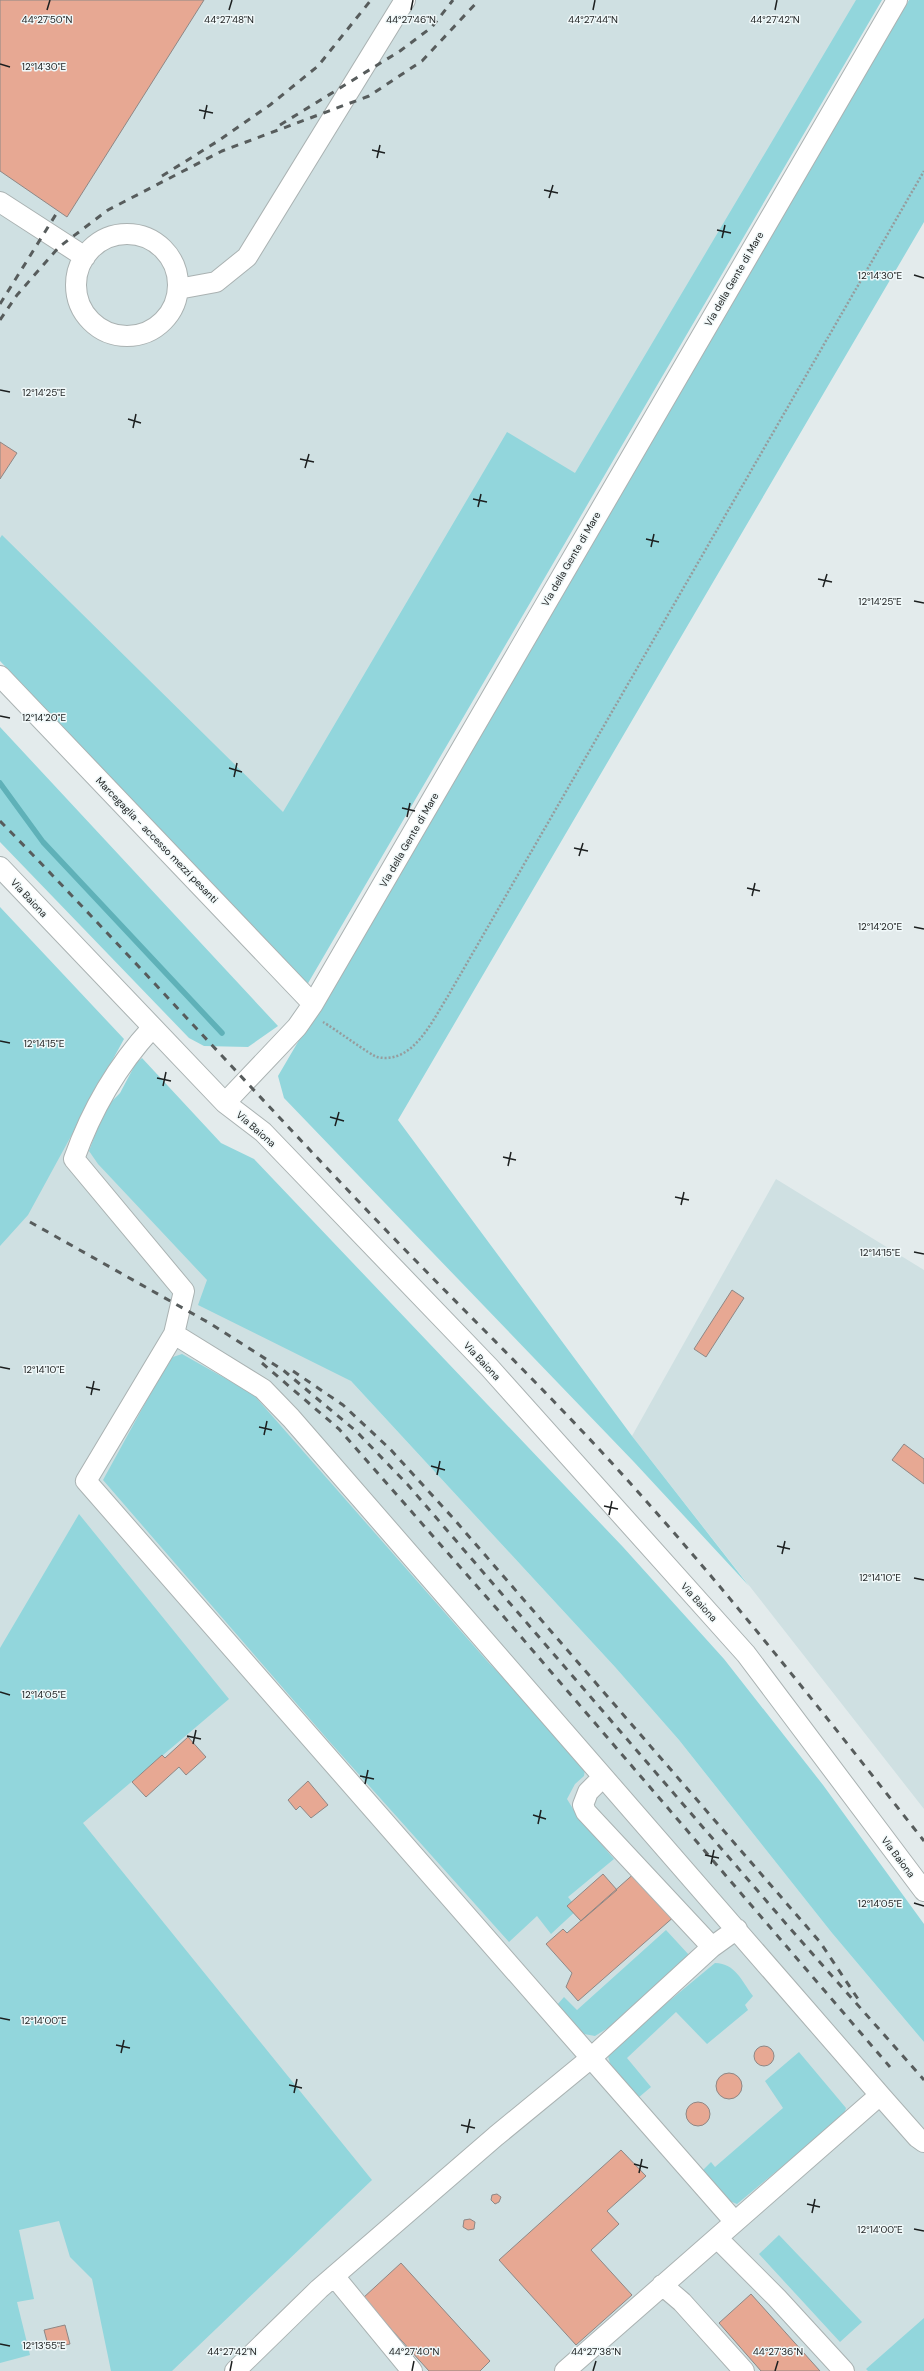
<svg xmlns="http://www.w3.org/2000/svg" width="924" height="2371" font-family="'DM Sans',sans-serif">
	<rect width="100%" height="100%" fill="#e3ebec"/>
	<path fill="#cfe0e2" d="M0,0H860L321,917L0,643Z
		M0,991L351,1381L615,1667L679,1740L832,1933L924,2042V2371H0Z
		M776,1179L924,1270V1809L632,1436Z"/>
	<path fill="#92d6dc" d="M856,0H882L307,985L0,661V538L2,535L283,812L507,432L575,473Z
		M909,0H924V222L398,1120L632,1436L749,1586L634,1462L284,1098L278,1076Z
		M0,727L278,1026L248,1047L204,1046L189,1038L0,842Z
		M0,907L124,1039L28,1215L0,1246Z
		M142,1058L221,1143L254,1159L623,1547L724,1659L823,1785L924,1924V2042L832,1933L679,1740L615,1667L351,1381L198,1305L207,1280L98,1164L89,1151L105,1108L120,1093L136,1063Z
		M182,1354L253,1394L488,1662L586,1762L584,1776L575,1784L567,1799L578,1817L614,1859L568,1897L578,1909L551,1934L537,1916L509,1942L329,1741L103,1480L170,1358Z
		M79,1514L229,1699L83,1823L372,2180L172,2371H111L92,2279L70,2257L59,2221L19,2230L34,2299L17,2302L30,2355L0,2363V1648Z
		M666,1930L689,1955L611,2026L595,2036L584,2034L557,2005L564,1997L577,2010Z
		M715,1963C736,1964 741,1980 753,1996L745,2005L748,2010L707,2044L676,2012L627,2058L651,2087L638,2098L611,2067L608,2056L616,2045Z
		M799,2052L846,2108L844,2115L737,2204L727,2200L702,2171L711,2162L715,2167L783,2108L765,2081Z
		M779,2235L862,2322L840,2342L759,2254Z
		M924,2318V2371H868L866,2369Z"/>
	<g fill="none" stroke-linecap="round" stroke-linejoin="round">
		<path stroke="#5fb1b8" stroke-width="5.5" d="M0,783L43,842L222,1033"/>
	</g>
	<path fill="#e7a893" stroke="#8e8785" d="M0,0H204L67,217L0,171Z
		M0,442L17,453L0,479Z
		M732,1290L744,1298L706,1357L694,1349Z
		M904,1444L924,1459V1484L892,1460Z
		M188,1737L206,1757L186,1775L179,1767L146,1797L132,1782L162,1755L165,1758Z
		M308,1781L328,1805L311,1818L300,1806L296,1810L288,1800Z
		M637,1871L676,1915L578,2001L566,1987L572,1973L546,1944L563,1929L567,1933Z
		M603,1874L617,1890L581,1921L567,1906Z
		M754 2056a10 10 0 1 1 20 0a10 10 0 1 1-20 0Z
		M716 2086a13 13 0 1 1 26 0a13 13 0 1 1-26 0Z
		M686 2114a12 12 0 1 1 24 0a12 12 0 1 1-24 0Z
		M621,2150L646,2176L607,2211L619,2224L591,2250L632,2295L576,2345L499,2260Z
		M497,2194L501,2197L499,2202L495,2204L491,2200L492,2195Z
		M470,2219L475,2222L474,2229L468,2230L463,2227L464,2220Z
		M401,2263L490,2361L480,2371H429L363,2298Z
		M751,2294L820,2371H761L719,2323Z
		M65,2325L70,2344L49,2349L44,2330Z"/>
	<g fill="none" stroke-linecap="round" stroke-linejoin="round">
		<defs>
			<path id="minor" d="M0,202L85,257
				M76 285a51 51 0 1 1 102 0a51 51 0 1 1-102 0Z
				M178,289L216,282L247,257L405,0
				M0,676L313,1004
				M0,867L225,1103L263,1132L489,1367L746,1654L924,1891
				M152,1028C118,1065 91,1111 74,1159L184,1291L174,1334L263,1389L291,1418L880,2095L565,2371
				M225,1103L297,1027L313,1004L897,0
				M174,1334L86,1481L591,2058L712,1947L737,1929
				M603,1777L588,1792L583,1805L586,1812L712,1947
				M880,2095L917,2137L924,2142
				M717,2238L777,2298L844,2371
				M334,2276L412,2371
				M662,2285L682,2302L744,2371
				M235,2371L319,2289L496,2136L591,2058L735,2222"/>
		</defs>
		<use href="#minor" stroke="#aab2b2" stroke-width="22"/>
		<path stroke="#969c9d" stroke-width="2.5" stroke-dasharray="2 2" stroke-linecap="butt" d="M323,1022C332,1027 372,1056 377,1057C413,1065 432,1021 448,996L924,171"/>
		<use href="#minor" stroke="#fff" stroke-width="20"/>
		<path stroke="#575c5c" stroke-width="3" stroke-dasharray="7 7" stroke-linecap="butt" d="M280,125L400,51L432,27L453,0
			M162,176L218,141L270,105L318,66L371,0
			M0,304L58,211
			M0,320L17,295L59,247L108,210L222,151L369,96L422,61L479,0
			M0,821C123,947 240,1077 361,1204C453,1301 550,1393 639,1493C739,1605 831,1723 924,1841
			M30,1222L211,1324L283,1370L357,1432L408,1485L788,1926L924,2080
			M262,1363L339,1429L504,1617L890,2067
			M293,1371L343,1405L390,1449L453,1518L820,1942L858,1999"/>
	</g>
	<path fill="none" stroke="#1c1f1f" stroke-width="1.5" d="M47,10L50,0M229,10L232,0M411,10L413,0M593,10L595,0M775,10L777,0M0,64L10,67M199,110L213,113M204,119L207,105M372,150L385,153M377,158L380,145M544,190L558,193M549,198L553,185M717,230L731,233M722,238L725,225M914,275L924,278M0,390L10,392M128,419L141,423M133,428L136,414M300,459L314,462M305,468L309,454M473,499L487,502M478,507L481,494M646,539L659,542M651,547L654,534M818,579L832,582M823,587L827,574M914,601L924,603M0,716L10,718M229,768L242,772M234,777L237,763M402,808L415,811M407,817L410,803M574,848L588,851M579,856L583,843M747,888L760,891M752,896L755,883M914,927L924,929M0,1041L10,1043M157,1078L171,1081M163,1086L166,1072M330,1117L344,1121M335,1126L339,1112M503,1157L516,1160M508,1166L511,1152M675,1197L689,1200M681,1205L684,1192M914,1252L924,1254M0,1367L10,1369M86,1387L100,1390M91,1395L94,1381M259,1427L272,1430M264,1435L267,1421M431,1466L445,1470M437,1475L440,1461M604,1506L618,1509M609,1515L612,1501M777,1546L790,1549M782,1554L785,1541M914,1578L924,1580M0,1692L10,1695M187,1736L201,1739M193,1744L196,1730M360,1776L374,1779M365,1784L368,1770M533,1815L546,1819M538,1824L541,1810M705,1855L719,1858M711,1864L714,1850M914,1903L924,1906M0,2018L10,2020M116,2045L130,2048M121,2053L124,2040M289,2085L302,2088M294,2093L297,2079M461,2125L475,2128M467,2133L470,2119M634,2164L648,2168M639,2173L642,2159M807,2204L820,2207M812,2213L815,2199M914,2229L924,2231M0,2344L10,2346M230,2371L232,2361M412,2371L414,2361M593,2371L596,2361M775,2371L778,2361"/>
	<g text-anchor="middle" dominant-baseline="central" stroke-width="3" stroke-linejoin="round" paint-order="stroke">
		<g font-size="10" fill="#1c1f1f" stroke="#f0f8f9">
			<text transform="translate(734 279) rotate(-60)">Via della Gente di Mare</text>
			<text transform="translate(571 559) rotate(-60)">Via della Gente di Mare</text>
			<text transform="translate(157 840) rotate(46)">Marcegaglia - accesso mezzi pesanti</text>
			<text transform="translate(409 840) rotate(-60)">Via della Gente di Mare</text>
			<text transform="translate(29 898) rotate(47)">Via Baiona</text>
			<text transform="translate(256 1129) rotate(41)">Via Baiona</text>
			<text transform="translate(482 1361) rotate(47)">Via Baiona</text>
			<text transform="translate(699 1602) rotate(48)">Via Baiona</text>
			<text transform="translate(898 1857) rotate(53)">Via Baiona</text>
		</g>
	</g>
	<g font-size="10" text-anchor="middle" fill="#1c1f1f" stroke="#f0f8f9" stroke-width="3" stroke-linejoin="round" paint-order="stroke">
		<text x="47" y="23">44°27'50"N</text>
		<text x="229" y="23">44°27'48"N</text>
		<text x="411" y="23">44°27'46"N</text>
		<text x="593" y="23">44°27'44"N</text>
		<text x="775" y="23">44°27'42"N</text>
		<text x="44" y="70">12°14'30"E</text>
		<text x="880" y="279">12°14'30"E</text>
		<text x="44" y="396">12°14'25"E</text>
		<text x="880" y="605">12°14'25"E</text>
		<text x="44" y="721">12°14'20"E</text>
		<text x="880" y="930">12°14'20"E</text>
		<text x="44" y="1047">12°14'15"E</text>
		<text x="880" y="1256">12°14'15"E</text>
		<text x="44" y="1373">12°14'10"E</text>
		<text x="880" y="1581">12°14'10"E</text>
		<text x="44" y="1698">12°14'05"E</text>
		<text x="880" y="1907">12°14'05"E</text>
		<text x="44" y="2024">12°14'00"E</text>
		<text x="880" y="2233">12°14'00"E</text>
		<text x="44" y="2349">12°13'55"E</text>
		<text x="232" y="2355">44°27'42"N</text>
		<text x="414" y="2355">44°27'40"N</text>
		<text x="596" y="2355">44°27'38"N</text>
		<text x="778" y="2355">44°27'36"N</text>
	</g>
</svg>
